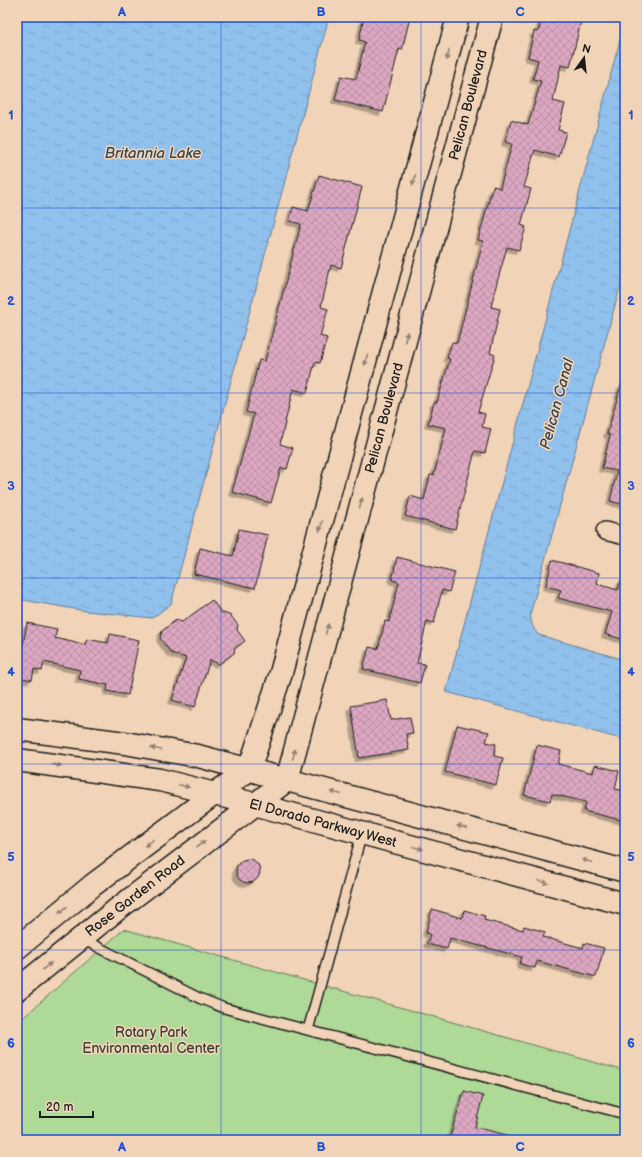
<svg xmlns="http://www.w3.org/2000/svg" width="642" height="1157" font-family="'Balsamiq Sans',sans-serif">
	<defs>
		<pattern id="water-ripples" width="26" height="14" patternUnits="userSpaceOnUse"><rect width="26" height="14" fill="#90c0ec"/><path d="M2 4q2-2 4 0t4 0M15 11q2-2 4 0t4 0" fill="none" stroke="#7ca4ca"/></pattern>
		<pattern id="building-cross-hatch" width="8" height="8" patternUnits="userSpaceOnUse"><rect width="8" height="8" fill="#dca7c1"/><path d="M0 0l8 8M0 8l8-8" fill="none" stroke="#bc8fa5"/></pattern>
		<filter id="shadow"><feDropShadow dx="-3.5" dy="3.5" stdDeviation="0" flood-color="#0004"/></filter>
	</defs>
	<rect width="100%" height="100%" fill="#f1d4b8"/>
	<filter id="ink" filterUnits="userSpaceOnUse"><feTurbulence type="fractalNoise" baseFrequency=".025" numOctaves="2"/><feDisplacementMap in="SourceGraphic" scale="8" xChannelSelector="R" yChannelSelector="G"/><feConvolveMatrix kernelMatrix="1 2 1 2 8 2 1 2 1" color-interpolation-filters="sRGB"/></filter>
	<g filter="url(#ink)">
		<path fill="#aed996" stroke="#657a59" d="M124,929L625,1071V1140H17V1023Z"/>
		<path fill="url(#water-ripples)" stroke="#627e99" d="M17,17H329L171,604L152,618L86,611L17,599Z
			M625,21V269L531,611C530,621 532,628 539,635L625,660V740L446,692Z"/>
		<path fill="url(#building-cross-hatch)" stroke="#1c1c1c" filter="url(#shadow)" d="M364,17H410L402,50L399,49L383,112L335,100L341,76L356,79L365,42L359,40Z
			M542,17H582L570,67L561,65L553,101L565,104L558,130L566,132L559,157L535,150L524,187L531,189L521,225L526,227L519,250L507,247L496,286L491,307L500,309L490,353L495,355L478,412L485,414L482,427L491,429L485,453L475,451L455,529L405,516L410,496L424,500L430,475H434L446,428L428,424L434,402H437L450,359L447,358L452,342L457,343L483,241L478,240L493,186L500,188L512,144L505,142L511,120L528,125L541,81L533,79L538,60L528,57L534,31L538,32Z
			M319,175L362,187L341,268L331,265L321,307L328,309L320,336L327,338L320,363L315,362L307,393L293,389L280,444L293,448L287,469L281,468L271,503L232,492L254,414L246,412L259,360L265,361L301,224L289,221L293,207L308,211Z
			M621,385L625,386V505L610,501L617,471L602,468L610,435L607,434Z
			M239,529L268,535L255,588L194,574L200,548L233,556Z
			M397,557L455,572L449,592L442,590L434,623L427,621L417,663L425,664L420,683L363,669L369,647L378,649L385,621L389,622L399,582L392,580Z
			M552,560L599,573L597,584L618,590L621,580H625V640L605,634L612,612L558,598L561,590L546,586Z
			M212,600L221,612L231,616L238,625L237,630L245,641L235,648L234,653L219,664L210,660L195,707L172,700L186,658L171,653L160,638L162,631L176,620L182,622Z
			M27,623L57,629L55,638L85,645L87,639L108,643L110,634L139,640L128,695L107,691L108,685L79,679L80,670L44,662L42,671L34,669L32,680L17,677V644L23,645Z
			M387,700L391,720L410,717L413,733L406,734L409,750L359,758L351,706Z
			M457,725L489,732L486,742L496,744L494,756L503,758L496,785L445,772Z
			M537,745L561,751L558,764L593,773L595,765L619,771L615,789L625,791V821L584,811L586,802L552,794L550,801L524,795Z
			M236 871a12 12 0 1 1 24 0a12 12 0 1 1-24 0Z
			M432,909L462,918L464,910L485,916L484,920L523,930L524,926L545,932L543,937L583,948L584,943L604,948L596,977L537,961L535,968L520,964L522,957L450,938L447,949L427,944L430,934L426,933Z
			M464,1091L483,1096L475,1127L507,1135L506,1140H449Z"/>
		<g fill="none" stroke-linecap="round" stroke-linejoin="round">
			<defs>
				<path id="lane" d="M82,939L199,998L224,1008L625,1114
					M308,1030L362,833"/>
				<path id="street" d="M605,531L625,536"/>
				<path id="secondary" d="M17,729L125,743L198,756L625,871
					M17,760L160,780L254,804L625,904
					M17,948L93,885L214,794L249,770L281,673L458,17
					M17,990L115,911L287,780L492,17"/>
			</defs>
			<use href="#lane" stroke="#1c1c1c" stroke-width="12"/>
			<use href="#street" stroke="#1c1c1c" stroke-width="20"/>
			<use href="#secondary" stroke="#1c1c1c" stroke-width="25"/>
			<use href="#lane" stroke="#f1d4b8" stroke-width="9"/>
			<use href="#street" stroke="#f1d4b8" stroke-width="17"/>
			<use href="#secondary" stroke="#f1d4b8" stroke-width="22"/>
		</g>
		<defs><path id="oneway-solid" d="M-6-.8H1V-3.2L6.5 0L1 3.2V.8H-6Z"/></defs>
		<g fill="#918172">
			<use href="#oneway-solid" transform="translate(448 55) rotate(105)"/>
			<use href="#oneway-solid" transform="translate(414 180) rotate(105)"/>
			<use href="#oneway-solid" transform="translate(406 337) rotate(-75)"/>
			<use href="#oneway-solid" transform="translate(366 360) rotate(105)"/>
			<use href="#oneway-solid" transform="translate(361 503) rotate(-75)"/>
			<use href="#oneway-solid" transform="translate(321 526) rotate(105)"/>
			<use href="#oneway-solid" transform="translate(327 629) rotate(-75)"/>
			<use href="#oneway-solid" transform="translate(156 749) rotate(-170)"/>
			<use href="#oneway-solid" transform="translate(294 754) rotate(-75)"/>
			<use href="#oneway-solid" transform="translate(56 765) rotate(7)"/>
			<use href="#oneway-solid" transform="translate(184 786) rotate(14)"/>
			<use href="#oneway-solid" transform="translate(336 793) rotate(-165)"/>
			<use href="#oneway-solid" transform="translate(462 827) rotate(-165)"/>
			<use href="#oneway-solid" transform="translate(149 843) rotate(143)"/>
			<use href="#oneway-solid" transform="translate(201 844) rotate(-38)"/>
			<use href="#oneway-solid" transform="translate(418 848) rotate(15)"/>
			<use href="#oneway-solid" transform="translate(587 861) rotate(-165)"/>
			<use href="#oneway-solid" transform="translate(543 882) rotate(15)"/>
			<use href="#oneway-solid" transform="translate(63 910) rotate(141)"/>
			<use href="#oneway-solid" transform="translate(47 966) rotate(-39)"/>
		</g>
	</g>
	<path fill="none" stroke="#1d4ed8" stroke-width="1" stroke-opacity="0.55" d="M221,17V1140M421,17V1140M17,208H625M17,393H625M17,578H625M17,764H625M17,950H625"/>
	<g text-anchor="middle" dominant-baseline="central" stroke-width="3" stroke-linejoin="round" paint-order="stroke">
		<g font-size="14" fill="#1c1c1c" stroke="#f1d4b8">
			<text transform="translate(468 105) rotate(-75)">Pelican Boulevard</text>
			<text transform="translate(384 418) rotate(-75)">Pelican Boulevard</text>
			<text transform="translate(323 823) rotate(15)">El Dorado Parkway West</text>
			<text transform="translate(135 896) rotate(-38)">Rose Garden Road</text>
		</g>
		<g font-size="14" fill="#394234" stroke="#f1d4b8">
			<text x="151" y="1032">Rotary Park<tspan x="151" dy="16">Environmental Center</tspan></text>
		</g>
		<g font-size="15" font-style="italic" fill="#394550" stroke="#f1d4b8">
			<text x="153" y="153">Britannia Lake</text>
			<text transform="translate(557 404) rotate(-75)">Pelican Canal</text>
		</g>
	</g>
	<rect width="642" height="1157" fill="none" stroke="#f1d4b8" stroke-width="44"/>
	<g transform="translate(584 58) rotate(15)" stroke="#f1d4b8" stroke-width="3" paint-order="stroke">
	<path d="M0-3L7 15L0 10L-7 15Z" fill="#1c1c1c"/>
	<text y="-6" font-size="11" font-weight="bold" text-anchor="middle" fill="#1c1c1c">N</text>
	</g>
	<path d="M40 1111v6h53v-6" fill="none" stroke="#1c1c1c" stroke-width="2"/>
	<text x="46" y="1111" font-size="12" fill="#1c1c1c" stroke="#f1d4b8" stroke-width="3" paint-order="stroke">20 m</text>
	<rect x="22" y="22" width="598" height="1113" fill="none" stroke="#1d4ed8" stroke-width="1.5"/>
	<g font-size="13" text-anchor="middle" font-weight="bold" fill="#1d4ed8">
		<text x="122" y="16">A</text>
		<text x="321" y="16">B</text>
		<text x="520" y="16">C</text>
		<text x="11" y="119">1</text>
		<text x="631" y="119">1</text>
		<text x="11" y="305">2</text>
		<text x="631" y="305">2</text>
		<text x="11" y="490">3</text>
		<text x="631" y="490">3</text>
		<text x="11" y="676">4</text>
		<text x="631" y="676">4</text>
		<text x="11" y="861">5</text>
		<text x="631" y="861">5</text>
		<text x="11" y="1047">6</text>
		<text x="631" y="1047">6</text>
		<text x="122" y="1151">A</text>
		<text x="321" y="1151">B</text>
		<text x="520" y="1151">C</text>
	</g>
</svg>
